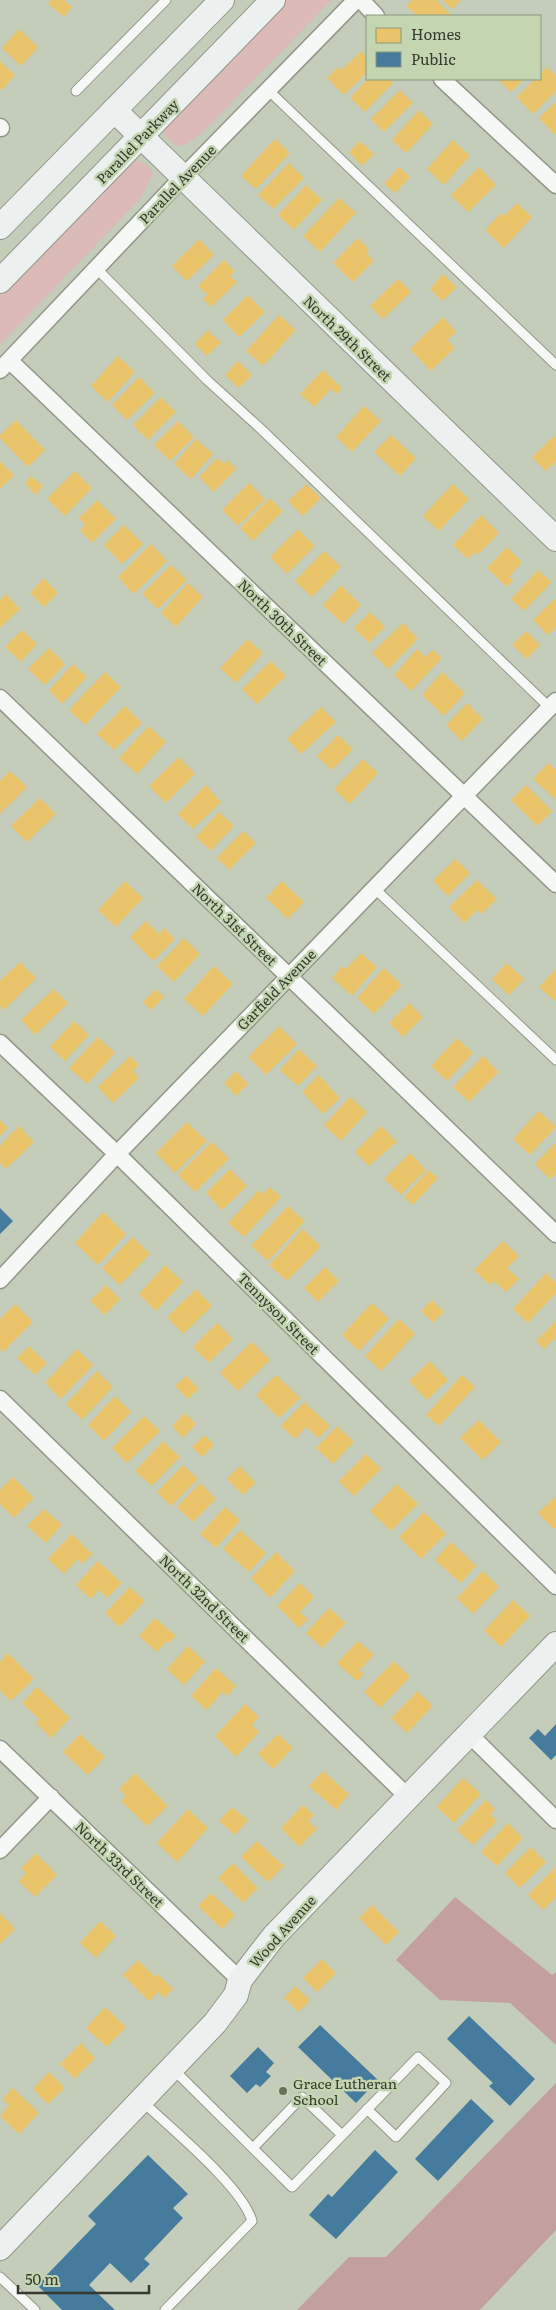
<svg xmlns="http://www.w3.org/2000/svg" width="556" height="2310" font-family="Literata,serif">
	<rect width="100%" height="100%" fill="#c4cdba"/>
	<path fill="#dcbab8" d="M283,0H332L202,133L187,144L176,146L163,134L165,125Z
		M139,160L149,166L153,174L141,198L0,345V293L128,163Z"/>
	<path fill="#c39f9d" d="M455,1897L552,1975L556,1972V2045L510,2003L440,2000L396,1960Z
		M556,2083V2230L480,2310H297L349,2257H386Z"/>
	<path fill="#e9c46a" d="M51,0H64L72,7L64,17L48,4Z
		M412,0H436L453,16H417L406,6Z
		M442,0H461L452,9Z
		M19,29L38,47L21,66L2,48Z
		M361,51L367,58V72L344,95L327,78L338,67L342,70Z
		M0,61L15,75L2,90L0,89Z
		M547,67L556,76V91L533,114L517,97L535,79H540V74Z
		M368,79H389L393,83L365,112L350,98Z
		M498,79H524L511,92Z
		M400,90L413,103L384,132L371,119Z
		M556,102V133L554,134L539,118Z
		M419,110L433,124L406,153L392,140Z
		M275,139L290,153L256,189L241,176Z
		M453,140L470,156L444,185L427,169Z
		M360,141L374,154L362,166L349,152Z
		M289,163L304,178L273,209L258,195Z
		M399,167L410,177L395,193L384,184Z
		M479,167L496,185L468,212L451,195Z
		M306,185L322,200L294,230L278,215Z
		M339,198L356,213L320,252L303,236Z
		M517,203L532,217L504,248L485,230L501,213L504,216Z
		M358,238L369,249L366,253L374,261L353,282L333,263Z
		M199,239L214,255L187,281L172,266Z
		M224,260L235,271L230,276L237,282L211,307L203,299L208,295L198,286Z
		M443,274L457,287L443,301L430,289Z
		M398,279L411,292L383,319L370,306Z
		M248,295L265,312L239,337L223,320Z
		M279,315L296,330L263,366L246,351Z
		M443,317L456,332L447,340L455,348L431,371L410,349Z
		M208,330L221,343L207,356L195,344Z
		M118,356L135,372L108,402L91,386Z
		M238,361L252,375L239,388L225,375Z
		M323,370L342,388L337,394L331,389L314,407L300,394Z
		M139,377L155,393L127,420L112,405Z
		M161,397L176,412L148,440L133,425Z
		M364,406L381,421L352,452L336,437Z
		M16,420L45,450L28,467L0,438V435Z
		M178,421L194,437L170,461L154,445Z
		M391,435L416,458L400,476L374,452Z
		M554,436L556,438V461L546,471L532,457Z
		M196,439L213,454L191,479L174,464Z
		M217,458L224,464L228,460L236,469L214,492L199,477Z
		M0,461L14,475L0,489Z
		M75,471L92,488L65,516L47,499Z
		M31,476L43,486L35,495L25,483Z
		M249,483L265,499L238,526L222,510Z
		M306,484L321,498L303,516L288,501Z
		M453,484L469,499L439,531L423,516Z
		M270,498L283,511L253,541L240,528Z
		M97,500L116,519L92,543L80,530L85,525L79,518Z
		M481,515L499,533L478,555L475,552L468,559L453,545Z
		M124,525L143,544L122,564L104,545Z
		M298,529L315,546L287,574L270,557Z
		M151,544L167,561L134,594L118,577Z
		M507,547L522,562L509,577L513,580L507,587L487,568Z
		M324,551L341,567L312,597L295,581Z
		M171,565L187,580L158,609L142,594Z
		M538,570L552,582L524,611L511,599Z
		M44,578L58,593L44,607L30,593Z
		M188,583L203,597L176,627L161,613Z
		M341,585L361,605L343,624L323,605Z
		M6,594L20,609L0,628V600Z
		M556,598V627L548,635L533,620Z
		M370,612L385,627L369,643L354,628Z
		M403,623L418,639L388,669L372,653Z
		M22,630L37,644L21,662L5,647Z
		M526,631L540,645L527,659L512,645Z
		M248,639L263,653L236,683L220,668Z
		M49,648L65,664L45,685L28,669Z
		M417,649L425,657L433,650L442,658L411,691L394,675Z
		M271,661L286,676L257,704L242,689Z
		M73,664L87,677L62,704L49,690Z
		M105,672L121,687L85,725L69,710Z
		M442,672L465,693L444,716L422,695Z
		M467,703L483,719L462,741L446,725Z
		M125,706L142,723L114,750L97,734Z
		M321,707L336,722L301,754L287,739Z
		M149,726L166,742L137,774L119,758Z
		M338,735L353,749L332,770L317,756Z
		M179,757L195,774L166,803L149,786Z
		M363,759L378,773L350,804L334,789Z
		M548,763L556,770V800L533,779Z
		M10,771L27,787L0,814V781Z
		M206,785L221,802L193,829L178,814Z
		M526,785L552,811L537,826L511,800Z
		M40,798L56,814L27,842L11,826Z
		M219,812L234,826L211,851L196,837Z
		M243,831L256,843L229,870L217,858Z
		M455,859L470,873L448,896L433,881Z
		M477,880L497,899L482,914L478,910L464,923L449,907Z
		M125,881L143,898L116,927L98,910Z
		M282,881L304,902L288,919L266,898Z
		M146,921L159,934L164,928L175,939L153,961L130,937Z
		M184,938L200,954L174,982L157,966Z
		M361,953L377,967L352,996L332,978L342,966L346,969Z
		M20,962L36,978L4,1010L0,1006V981Z
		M507,963L524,979L509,995L492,979Z
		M214,966L233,984L203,1016L184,999Z
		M384,968L402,985L374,1014L357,998Z
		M556,969V1002L539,987Z
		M54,989L68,1003L35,1035L21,1020Z
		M156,989L164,997L151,1010L143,1002Z
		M409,1003L423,1017L403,1037L389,1023Z
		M74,1021L89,1035L65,1061L50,1047Z
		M279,1026L297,1044L266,1075L248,1057Z
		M98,1037L115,1053L87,1084L69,1068Z
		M457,1038L473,1053L447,1081L431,1066Z
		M299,1049L317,1066L298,1086L280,1070Z
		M130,1056L139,1065L133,1071L139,1078L113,1103L98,1087Z
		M483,1056L499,1072L469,1102L453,1087Z
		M236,1071L248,1084L236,1096L224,1083Z
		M319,1075L340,1098L323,1114L302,1092Z
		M350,1097L367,1112L341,1141L324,1125Z
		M539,1111L556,1127L530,1155L513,1139Z
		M0,1120L8,1128L0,1136Z
		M187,1122L207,1141L175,1173L156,1153Z
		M19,1126L34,1142L6,1169L0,1163V1146Z
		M381,1126L397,1142L369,1166L355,1152Z
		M212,1142L229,1159L195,1192L178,1175Z
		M556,1142V1173L550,1179L535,1164Z
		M410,1153L426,1170L401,1195L384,1179Z
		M230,1169L247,1186L222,1210L206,1193Z
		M429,1170L438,1178L413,1205L404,1197Z
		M270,1187L281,1197L244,1237L228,1223L259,1190L263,1194Z
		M288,1206L305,1221L268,1261L251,1246Z
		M103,1212L126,1234L98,1265L75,1243Z
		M303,1229L321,1246L287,1281L269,1265Z
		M133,1237L150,1254L120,1285L102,1268Z
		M503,1241L519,1256L507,1268L519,1279L506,1292L494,1281L490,1285L474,1270Z
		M165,1265L183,1282L156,1311L139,1294Z
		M325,1267L339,1281L318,1302L304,1288Z
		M546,1273L556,1283V1293L528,1323L513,1309Z
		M106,1285L120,1299L105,1315L90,1301Z
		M196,1289L212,1306L183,1334L167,1317Z
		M432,1300L444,1312L433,1323L421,1311Z
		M372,1303L389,1319L359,1351L342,1335Z
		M15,1304L33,1322L3,1352L0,1349V1319Z
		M399,1319L415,1334L381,1371L365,1356Z
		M556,1321V1342L554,1339L544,1349L536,1341Z
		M217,1323L233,1339L209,1363L193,1347Z
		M252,1342L270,1360L238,1391L220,1373Z
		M29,1346L47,1363L35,1375L17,1358Z
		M77,1349L93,1365L61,1399L45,1383Z
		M430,1361L448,1380L427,1400L409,1381Z
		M97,1371L113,1387L82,1420L66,1404Z
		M276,1375L300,1398L279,1418L256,1395Z
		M462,1375L475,1387L439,1426L426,1415Z
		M186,1376L199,1389L188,1399L175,1386Z
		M115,1396L131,1412L104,1441L88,1425Z
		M304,1402L330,1426L319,1438L306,1427L295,1439L281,1426Z
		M185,1413L196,1424L183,1438L172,1426Z
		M144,1416L160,1431L127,1463L112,1448Z
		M479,1420L501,1442L483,1460L460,1438Z
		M337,1426L354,1442L333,1464L316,1448Z
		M205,1435L214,1445L202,1457L192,1447Z
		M163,1441L180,1457L152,1486L135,1471Z
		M366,1454L381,1469L354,1496L339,1481Z
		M183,1465L198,1479L171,1506L157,1492Z
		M240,1466L256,1483L243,1495L227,1479Z
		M13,1477L34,1498L14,1518L0,1504V1490Z
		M200,1483L216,1499L193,1522L177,1507Z
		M397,1484L418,1504L391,1531L370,1511Z
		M556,1496V1527L554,1529L538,1513Z
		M225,1507L240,1520L216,1548L200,1534Z
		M44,1509L62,1525L46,1543L27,1526Z
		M424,1512L446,1534L421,1559L399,1537Z
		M240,1530L266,1553L249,1572L223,1549Z
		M72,1534L92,1554L82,1564L78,1559L64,1574L48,1559Z
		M451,1542L476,1566L461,1583L435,1560Z
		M276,1552L295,1571L270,1598L251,1578Z
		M98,1561L122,1583L107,1598L99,1590L91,1599L76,1585Z
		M483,1571L499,1587L473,1614L457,1598Z
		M300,1583L314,1597L300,1612L308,1619L299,1628L277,1606Z
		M130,1587L145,1601L120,1627L105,1613Z
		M513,1600L530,1616L501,1647L484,1631Z
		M329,1608L346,1623L322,1648L306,1633Z
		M155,1618L176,1636L169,1643L167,1641L157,1652L139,1636Z
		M358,1641L374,1655L359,1670L364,1674L357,1681L337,1663Z
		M188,1646L205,1662L184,1685L167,1669Z
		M8,1653L34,1679L11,1701L0,1690V1662Z
		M394,1661L410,1677L380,1708L364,1692Z
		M216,1668L236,1686L227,1696L223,1692L207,1710L191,1696Z
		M37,1687L70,1718L51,1738L36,1723L39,1719L22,1703Z
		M418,1691L433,1706L407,1733L391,1718Z
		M245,1704L259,1717L252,1725L259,1732L236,1757L215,1736Z
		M80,1734L105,1757L88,1775L63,1752Z
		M278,1734L293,1748L273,1769L258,1754Z
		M323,1771L349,1794L336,1810L309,1786Z
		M135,1773L168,1806L147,1826L121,1801L126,1796L119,1789Z
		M463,1778L481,1794L454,1823L437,1807Z
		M486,1800L495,1809L490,1814L497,1821L473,1845L457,1830Z
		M303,1805L314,1815L308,1821L317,1829L299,1847L281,1828Z
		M232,1807L248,1820L235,1835L219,1821Z
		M188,1809L208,1828L177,1862L157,1843Z
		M508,1823L523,1838L497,1866L481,1852Z
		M257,1841L284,1866L268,1882L241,1857Z
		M531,1847L546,1862L520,1888L505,1873Z
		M36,1853L57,1875L35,1897L19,1881L26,1873L21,1868Z
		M233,1863L258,1888L243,1903L218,1878Z
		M555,1868L556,1897L543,1910L528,1895Z
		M211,1893L235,1915L222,1929L198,1906Z
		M372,1905L399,1932L386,1945L359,1918Z
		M0,1913L15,1929L0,1944Z
		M100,1921L116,1936L96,1958L80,1943Z
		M322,1959L336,1973L317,1992L303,1978Z
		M138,1960L155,1977L158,1974L173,1989L164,1998L158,1992L149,2001L123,1975Z
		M295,1986L310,2000L299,2012L284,1998Z
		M105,2007L126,2027L107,2047L86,2028Z
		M81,2043L95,2058L75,2079L60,2064Z
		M49,2072L65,2088L48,2104L33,2089Z
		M13,2088L39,2113L19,2134L0,2116L9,2105L3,2099Z"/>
	<path fill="#457b9d" d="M0,1208L13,1221L0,1234Z
		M556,1724V1755L551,1760L529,1738L538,1729L545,1736Z
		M469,2016L535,2079L510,2106L489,2086L493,2083L447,2039Z
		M320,2025L378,2080L356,2103L298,2047Z
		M258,2047L274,2063L266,2072L271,2076L260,2087L256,2084L247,2093L230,2076Z
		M471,2099L494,2121L438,2181L415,2159Z
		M375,2150L398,2172L336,2239L309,2215L328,2194L332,2197Z
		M148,2155L188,2194L173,2208L183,2218L144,2259L150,2264L131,2283L110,2263L89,2285L115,2310H62L37,2285L96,2224L88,2216Z"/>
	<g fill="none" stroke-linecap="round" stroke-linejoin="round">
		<defs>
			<path id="lane" d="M267,89L556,365
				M76,91L166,0
				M97,269L207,380L261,429L550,708
				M374,888L556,1060
				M173,2069L292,2187L418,2057L446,2083L396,2137L367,2109
				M141,2100C170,2128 242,2186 252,2221L165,2310
				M253,2148L302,2097L342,2135
				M0,2277L35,2310"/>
			<path id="street" d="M361,0L376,16
				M442,79L556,185
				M0,127L1,128
				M10,361L556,884
				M0,370L182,178L356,0
				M0,698L556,1234
				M0,1043L117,1154L556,1586
				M0,1280L117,1154L556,701
				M0,1399L409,1798
				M469,1734L556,1820
				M0,1749L240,1980
				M0,1850L51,1797"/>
			<path id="secondary" d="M114,110L556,539
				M0,227L222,0
				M0,281L273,0
				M0,2248L215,2023L236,1995L240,1980L274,1936L556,1644"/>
		</defs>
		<use href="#lane" stroke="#909788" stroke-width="11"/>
		<use href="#street" stroke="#909788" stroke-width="19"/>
		<use href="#secondary" stroke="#909788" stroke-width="26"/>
		<use href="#lane" stroke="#f6f8f5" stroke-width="9"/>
		<use href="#street" stroke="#f6f8f5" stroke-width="16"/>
		<use href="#secondary" stroke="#ecf0ef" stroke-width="24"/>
	</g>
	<circle fill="#666e5e" stroke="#c4d5b2" stroke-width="2" cx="283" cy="2091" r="5"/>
	<g text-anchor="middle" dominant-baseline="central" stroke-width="5" stroke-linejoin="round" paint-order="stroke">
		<g font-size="14" fill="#343b2d" stroke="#c4d5b2">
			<text transform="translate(137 141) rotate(-46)">Parallel Parkway</text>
			<text transform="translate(177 184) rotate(-46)">Parallel Avenue</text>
			<text transform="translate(348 338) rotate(44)">North 29th Street</text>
			<text transform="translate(283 622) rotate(44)">North 30th Street</text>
			<text transform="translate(235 924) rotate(44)">North 31st Street</text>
			<text transform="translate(276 989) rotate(-46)">Garfield Avenue</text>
			<text transform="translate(279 1313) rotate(45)">Tennyson Street</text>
			<text transform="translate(205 1598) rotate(44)">North 32nd Street</text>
			<text transform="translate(120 1864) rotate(44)">North 33rd Street</text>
			<text transform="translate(282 1931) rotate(-48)">Wood Avenue</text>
		</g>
		<g font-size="14" fill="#343b2d" stroke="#c4d5b2" text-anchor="start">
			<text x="293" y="2083">Grace Lutheran<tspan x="293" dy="16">School</tspan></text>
		</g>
	</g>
	<rect x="366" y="15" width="175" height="65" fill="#c4d5b2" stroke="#8a977d"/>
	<rect x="376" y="28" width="25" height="15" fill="#e9c46a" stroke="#8a977d"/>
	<text x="411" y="40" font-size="15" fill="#343b2d">Homes</text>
	<rect x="376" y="52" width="25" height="15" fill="#457b9d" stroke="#8a977d"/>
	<text x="411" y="65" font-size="15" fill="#343b2d">Public</text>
	<path d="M18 2285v8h131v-8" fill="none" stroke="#343b2d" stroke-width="2.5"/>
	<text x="25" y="2285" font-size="15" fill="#343b2d" stroke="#c4d5b2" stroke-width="4" paint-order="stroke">50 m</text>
</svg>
